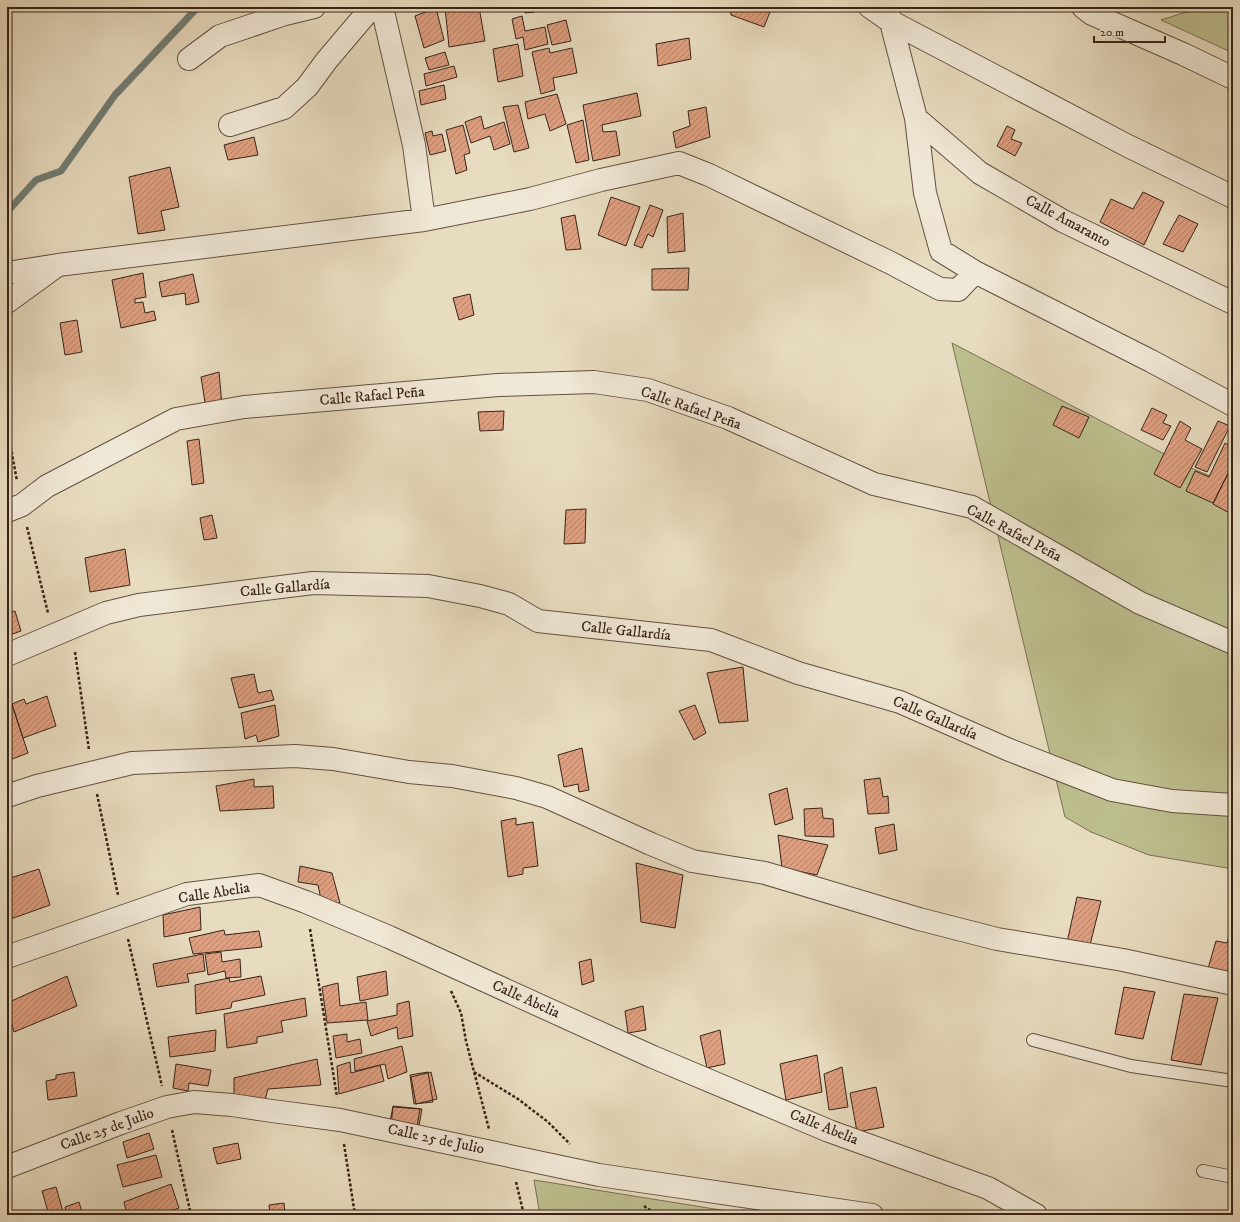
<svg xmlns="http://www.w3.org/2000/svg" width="1240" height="1222" font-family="'IM FELL DW Pica',serif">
	<defs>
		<pattern id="building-hatch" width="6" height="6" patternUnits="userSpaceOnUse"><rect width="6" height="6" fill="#dea082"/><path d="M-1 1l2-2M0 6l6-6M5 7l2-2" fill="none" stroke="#b58269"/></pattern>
	</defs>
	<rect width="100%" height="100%" fill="#e8dcc0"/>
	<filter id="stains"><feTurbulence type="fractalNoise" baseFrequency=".005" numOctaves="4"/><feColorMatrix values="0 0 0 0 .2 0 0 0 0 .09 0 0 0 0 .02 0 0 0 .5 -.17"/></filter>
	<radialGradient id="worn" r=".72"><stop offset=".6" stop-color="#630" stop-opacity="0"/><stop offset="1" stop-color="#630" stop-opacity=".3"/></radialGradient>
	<path fill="#bdbe8e" stroke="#7a7052" d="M1202,7H1233V53L1161,20Z
		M952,343L1189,467L1233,486V869L1149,855L1091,832L1065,817Z
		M534,1180L752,1215H540Z"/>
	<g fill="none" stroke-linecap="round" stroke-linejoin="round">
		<path stroke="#717e75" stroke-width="7" d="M7,212L36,180L61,171L115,95L198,7"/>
	</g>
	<path fill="url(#building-hatch)" stroke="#382317" d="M445,7H479L485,41L449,47Z
		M524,7H538L535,8V12L525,13Z
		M730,7H772L764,27L731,15Z
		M436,8L444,40L424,48L415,16Z
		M522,16L525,31L545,27L548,44L525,50L523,37L516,39L512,19Z
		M566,20L571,41L552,45L547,25Z
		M689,38L691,59L658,66L656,44Z
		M518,44L523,76L498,82L493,49Z
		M549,48L550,53L572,48L577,73L553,78L555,90L541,94L532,52Z
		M445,52L449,65L429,70L425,58Z
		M454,66L457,77L426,86L424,74Z
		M444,85L446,99L421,105L419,91Z
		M637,93L641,116L602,125L603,132L616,131L620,155L593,161L583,105Z
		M557,94L566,124L550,131L545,114L528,119L525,102Z
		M518,105L529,148L514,152L503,107Z
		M706,107L710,137L676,148L673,132L690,126L688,111Z
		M481,116L484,129L504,122L510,144L494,150L490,136L471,143L465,122Z
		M583,120L589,160L576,163L567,125Z
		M463,125L470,153L464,155L467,170L456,174L446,130Z
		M1007,126L1015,130L1011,139L1022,143L1015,156L997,146Z
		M432,131L433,136L442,134L446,151L430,155L425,133Z
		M254,137L258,155L228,160L224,145Z
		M170,167L179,207L161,211L165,230L138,234L129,177Z
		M1143,192L1164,202L1144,245L1100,222L1111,199L1133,209Z
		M611,197L640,207L626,246L598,235Z
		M650,205L663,210L653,237L648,234L642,248L634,245Z
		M683,213L685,251L668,253L667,217Z
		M575,215L581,249L566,250L561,218Z
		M1179,215L1198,224L1183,252L1163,244Z
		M689,268L688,290H652V269Z
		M143,273L146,297L135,299V303L143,302L145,313L154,311L156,320L121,328L112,280Z
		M193,274L199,302L186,305L185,293L162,297L159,282Z
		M470,294L474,315L459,320L453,298Z
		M77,320L82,352L65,355L60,323Z
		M219,372L222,405L206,409L201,377Z
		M1062,406L1089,417L1079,438L1053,425Z
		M1152,408L1167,415L1163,423L1171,426L1163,440L1141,430Z
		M504,411L503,430L480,431L478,412Z
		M1180,421L1191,428L1185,440L1202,449L1180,488L1154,474Z
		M1218,421L1230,426L1207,472L1195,467Z
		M199,439L204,483L192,485L187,441Z
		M1225,443L1233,448V464L1213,503L1186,491L1195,471L1209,477Z
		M1233,463L1232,491L1233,515L1213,504Z
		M586,509L585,543L564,544L566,510Z
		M212,515L217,538L204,540L200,518Z
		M125,549L130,585L90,592L85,558Z
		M15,611L21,631L7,636V614Z
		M743,667L748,721L719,723L707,673Z
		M254,674L258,693L271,690L274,700L239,708L231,678Z
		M47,696L56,726L23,738L12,704L24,699L26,704Z
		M11,702L28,753L7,761V703Z
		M275,705L279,736L258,742L256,735L245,739L241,713Z
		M695,705L706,733L694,740L679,711Z
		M582,748L589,790L579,792L578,784L564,787L558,755Z
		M880,778L883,797L888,796L889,813L868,814L864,780Z
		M254,779V787L273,786L274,808L220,811L216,786Z
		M787,788L793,819L775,825L769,794Z
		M822,808L823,818L833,819L834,837L805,836L804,809Z
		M516,818V825L533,822L538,866L523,868V874L508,877L501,821Z
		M894,824L897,850L879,854L875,828Z
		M778,835L828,845L817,875L782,868Z
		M636,863L683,875L675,928L641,922Z
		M300,866L332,873L340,903L322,904L318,885L298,882Z
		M39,869L50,905L8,920L7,916V879Z
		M1077,897L1101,901L1088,953L1066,947Z
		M200,907L201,930L164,937L163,915Z
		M1232,926H1233V978L1207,972L1216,941L1227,943Z
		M224,930L225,935L259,931L262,947L193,954L189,938Z
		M221,952L222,962L240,959L241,977L226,978L225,971L208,975L205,954Z
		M203,954L205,971L187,974L189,982L157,987L153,964Z
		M591,959L594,981L582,985L579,962Z
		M386,971L388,995L360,1001L357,977Z
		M67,976L77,1006L14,1032L7,1008V1003Z
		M261,976L265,995L232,1002L231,1008L196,1014L195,985L229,978L230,982Z
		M338,983L340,1006L366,1002L368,1020L327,1023L322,987Z
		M1124,987L1155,992L1143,1039L1115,1034Z
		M1184,994L1218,998L1201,1065L1171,1060Z
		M305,998L307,1016L281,1021L283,1032L257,1037V1043L227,1048L224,1014Z
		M409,1001L413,1036L398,1039L397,1027L371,1036L367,1021L397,1015V1004Z
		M643,1006L646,1030L628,1033L625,1011Z
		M216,1030L215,1051L170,1057L168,1037Z
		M720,1030L725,1064L707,1068L700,1036Z
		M347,1034V1042L360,1039L362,1053L336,1058L333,1036Z
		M402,1046L407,1072L388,1079L385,1064L355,1071L354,1059Z
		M817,1055L822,1092L786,1100L780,1064Z
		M317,1059L321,1085L268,1089L265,1100L234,1095V1078Z
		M350,1062L351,1073L380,1065L384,1081L339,1094L337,1066Z
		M176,1064L211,1070L208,1086L189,1083L188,1091L173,1088Z
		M842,1067L848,1107L829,1110L824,1074Z
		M74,1072L77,1096L48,1100L46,1081L56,1079V1075Z
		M428,1072L433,1102L414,1104L410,1075Z
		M431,1072L437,1099L416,1104L411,1077Z
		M876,1087L884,1127L857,1132L850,1093Z
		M393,1106L422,1109L418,1131L389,1127Z
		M393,1107L420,1109L417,1127L391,1125Z
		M149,1133L154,1149L127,1158L123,1142Z
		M238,1143L241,1159L217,1164L213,1148Z
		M156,1155L162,1177L123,1187L117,1165Z
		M171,1184L179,1208L159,1215H127L124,1202Z
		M56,1187L64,1215H49L42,1191Z
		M79,1202L83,1215H67L65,1207Z
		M284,1203L285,1215H270L269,1205Z
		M268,1211V1215H238Z"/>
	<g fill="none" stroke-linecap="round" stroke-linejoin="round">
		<defs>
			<path id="lane" d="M1033,1040L1131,1066L1233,1081
				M1203,1171L1233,1177"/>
			<path id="street" d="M382,7L414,145L424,220
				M870,7L890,21L1128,146L1233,197
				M887,7L916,118L925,193L941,251L975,272L1151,361L1233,405
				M1083,7L1092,14L1183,54L1233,78
				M189,59L220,36L285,14L314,7
				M916,118L980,173L1063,221L1233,303
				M230,125L284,108L307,87L327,60L366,14L375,7
				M7,273L58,265L424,220L530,199L601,180L679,163L709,175L891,263L940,289L958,290L975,272
				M7,302L55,267
				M7,511L22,505L47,486L176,419L244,407L498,385L594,382L648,390L728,418L874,484L972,507L1140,603L1233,643
				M7,655L106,613L139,605L313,583L428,586L480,596L509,604L538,621L711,640L798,673L900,702L1007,749L1112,790L1172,801L1233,805
				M7,796L37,786L132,763L295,756L333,759L409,772L452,776L516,788L547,797L651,844L692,861L765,873L919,919L997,939L1123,960L1233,984
				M7,957L187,894L259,885L306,902L389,937L653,1057L829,1131L988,1188L1036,1215
				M7,1167L121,1123L167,1107L194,1102L232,1105L272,1111L340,1120L599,1175L872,1215"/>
		</defs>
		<use href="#lane" stroke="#645141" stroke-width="14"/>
		<use href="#street" stroke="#645141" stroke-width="24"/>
		<path stroke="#382317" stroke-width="2.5" stroke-dasharray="3 2" stroke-linecap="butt" d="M7,427L17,481
			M27,527L48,613
			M75,652L89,750
			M97,794L118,895
			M310,929L337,1097
			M128,939L162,1086
			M451,991L461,1013L466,1041L489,1129
			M474,1072L518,1099L548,1122L570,1144
			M172,1130L191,1215
			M344,1144L355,1215
			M516,1182L524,1215
			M644,1206L657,1215"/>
		<use href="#lane" stroke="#f0e8d6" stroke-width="12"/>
		<use href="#street" stroke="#f0e8d6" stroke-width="22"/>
	</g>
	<g text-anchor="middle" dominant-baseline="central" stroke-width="3.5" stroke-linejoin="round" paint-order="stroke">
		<g font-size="15" fill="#382317" stroke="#f0e8d6">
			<text transform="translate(1068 221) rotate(28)">Calle Amaranto</text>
			<text transform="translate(372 396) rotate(-5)">Calle Rafael Peña</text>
			<text transform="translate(691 408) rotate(19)">Calle Rafael Peña</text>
			<text transform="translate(1014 533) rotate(28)">Calle Rafael Peña</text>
			<text transform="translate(285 588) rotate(-5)">Calle Gallardía</text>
			<text transform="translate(626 631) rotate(6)">Calle Gallardía</text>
			<text transform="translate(935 718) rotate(23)">Calle Gallardía</text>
			<text transform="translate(214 893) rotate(-9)">Calle Abelia</text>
			<text transform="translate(526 999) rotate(24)">Calle Abelia</text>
			<text transform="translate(824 1127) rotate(22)">Calle Abelia</text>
			<text transform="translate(107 1129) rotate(-20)">Calle 25 de Julio</text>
			<text transform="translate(436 1139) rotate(12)">Calle 25 de Julio</text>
		</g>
	</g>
	<rect width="1240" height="1222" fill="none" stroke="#e8dcc0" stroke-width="24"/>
	<rect x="8" y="8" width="1224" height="1206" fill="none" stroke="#382317" stroke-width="2"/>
	<rect x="12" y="12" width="1216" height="1198" fill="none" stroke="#382317"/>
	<path d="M1094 36v6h71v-6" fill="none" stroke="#382317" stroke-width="2"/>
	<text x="1100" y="36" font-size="12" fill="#382317" stroke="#f0e8d6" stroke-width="3" paint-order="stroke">20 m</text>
	<rect width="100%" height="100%" filter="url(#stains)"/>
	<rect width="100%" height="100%" fill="url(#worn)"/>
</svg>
